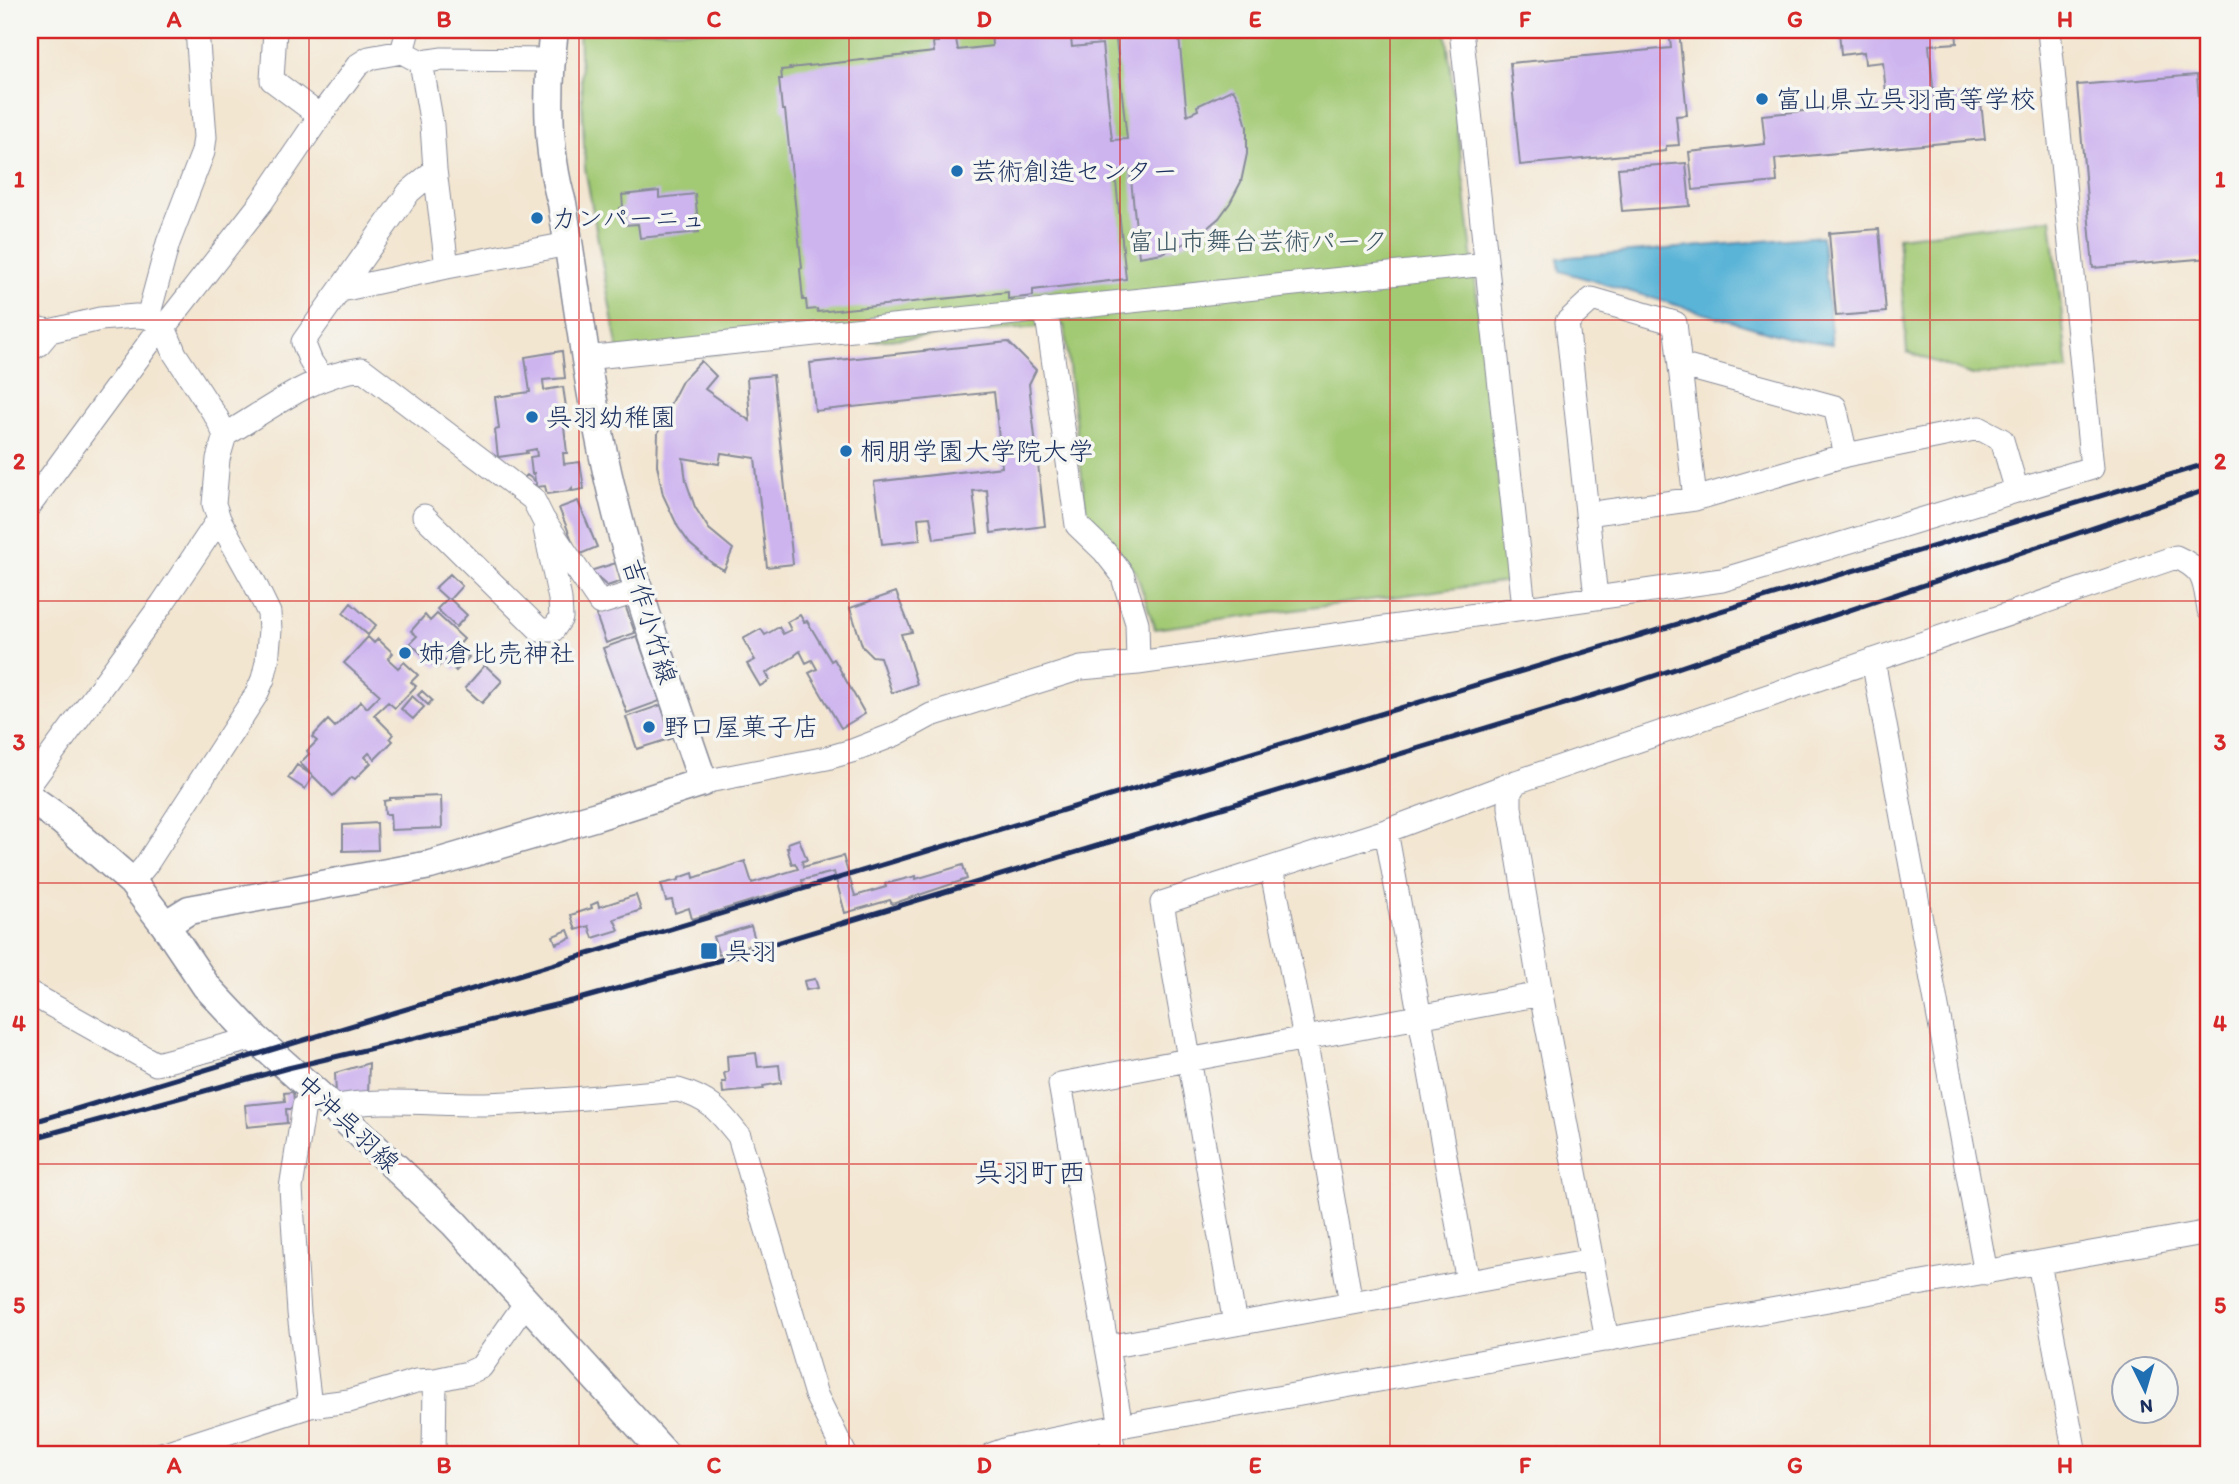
<svg xmlns="http://www.w3.org/2000/svg" width="2239" height="1484" font-family="Itim,'Klee One',sans-serif">
	<rect width="100%" height="100%" fill="#f6f6f2"/>
	<filter id="ink" filterUnits="userSpaceOnUse"><feTurbulence type="fractalNoise" baseFrequency=".0143" numOctaves="2"/><feDisplacementMap in="SourceGraphic" scale="14" xChannelSelector="R" yChannelSelector="G"/><feConvolveMatrix kernelMatrix="1 2 1 2 8 2 1 2 1" color-interpolation-filters="sRGB"/></filter>
	<filter id="wash" filterUnits="userSpaceOnUse"><feTurbulence type="fractalNoise" baseFrequency=".00686" numOctaves="4" result="noise"/><feDisplacementMap in="SourceGraphic" scale="28" xChannelSelector="R" yChannelSelector="G"/><feGaussianBlur stdDeviation="1.57" result="paint"/><feColorMatrix in="noise" values="0 0 0 0 0 0 0 0 0 0 0 0 0 0 0 0 0 1.4 0 .05"/><feComposite in="paint" operator="in"/></filter>
	<g filter="url(#wash)">
		<rect width="100%" height="100%" fill="#f3e6d1"/>
		<path fill="#a2c973" stroke="#5e7c68" stroke-width="2" d="M579,30H1446L1510,581L1155,629L1136,572L1087,520L1064,325L620,362L585,168Z
			M2051,219L2068,370L1972,375L1907,352L1898,237Z"/>
		<path fill="#5ab4d7" stroke="#3a729a" stroke-width="2" d="M1822,236L1832,344L1785,337L1560,271L1558,258Z"/>
		<g id="blocks">
			<path fill="#cdb4ef" d="M937,30H951L952,39H956L958,50L992,46L991,30H1082L1083,36L1071,38L1072,47L1102,44L1112,140L1127,139L1115,31L1155,30L1179,37L1187,115L1198,110L1197,106L1233,89L1240,101L1247,127V154L1241,182L1230,203L1219,218L1193,240L1162,253L1139,257L1130,170L1115,172L1126,279L1033,290V296L1008,299V292L818,312L817,309L807,310L806,300H803L800,269L802,268L785,110H782L779,79H782L781,70L791,69L790,68L934,52L933,42H938Z
				M1669,30H1679L1687,115L1676,116L1679,145L1666,146V151L1520,165L1510,63L1671,48Z
				M1839,30H1956L1957,43L1929,45L1934,97L1980,93L1985,139L1775,159L1777,182L1693,190L1689,152L1765,144L1762,115L1887,103L1883,62L1865,64L1864,52L1841,55Z
				M2197,75L2209,215V258L2093,268L2077,85Z
				M1686,163L1690,206L1622,211L1618,168Z
				M659,191V198L695,194L699,232L640,238L638,224L624,225V215H621L620,208L623,207L622,195Z
				M1879,229L1886,312L1836,316L1829,233Z
				M1008,342L1036,370L1029,384L1045,526L991,533L987,490L973,491L978,533L934,539L930,517L918,518L920,540L882,544L874,482L1002,467L994,392L815,411L810,363Z
				M562,351L565,378L543,380L544,390L563,387L569,427H564L567,453H563L564,464L580,462L584,489L572,491V488L569,491L547,494L545,486L536,487V484L533,487L523,479L527,475L535,481L534,473L532,474L530,457L537,456L536,449L526,451L527,453L498,457L495,430L499,429L495,397L530,392L525,357Z
				M701,361L716,376L705,389L750,421L747,378L773,375L793,564L767,567L755,458L721,453L719,464L683,458L686,481L695,507L709,529L733,549L724,570L713,564L690,544L678,527L663,495L657,465L658,433L666,412L682,381Z
				M578,501L597,547L578,555L559,508Z
				M616,563L622,581L607,586L590,571Z
				M450,574L462,586L450,599L467,615L456,627L437,609L447,599L435,588Z
				M896,592L912,632L901,634L917,684L892,693L880,657L872,656L864,648H863L850,608Z
				M351,603L376,625L368,635L343,613Z
				M625,605L635,633L606,643L596,615Z
				M437,614L464,639L458,646L469,657L456,671L445,660L437,668L410,643L417,636L411,631L425,615L430,621Z
				M800,615L804,622L807,621L831,661L834,659L865,714L841,728L809,673L817,669L812,660L806,663L800,651L795,655V656L766,673L770,680L760,686L747,664L755,660L743,639L761,629L765,635L779,627L783,634L791,630L787,622Z
				M637,636L660,701L627,713L603,648Z
				M368,637L374,643L378,639L393,653L388,659L398,668L404,662L418,675L411,682L416,686L395,708L388,702L374,715L393,734L390,738L393,741L375,759L369,753L365,757L371,763L355,779L352,777L333,796L300,763L309,754L307,751L317,741L312,737L328,720L335,727L361,701L367,708L380,695L344,663Z
				M485,665L502,681L482,703L465,688Z
				M422,691L432,700L428,705L418,695Z
				M412,696L424,707L413,719L401,709Z
				M661,705L672,738L637,749L626,717Z
				M297,765L313,776L305,789L288,778Z
				M441,796L442,828L391,830L390,814H385L384,801L390,800V798Z
				M377,823L378,850L343,851V825Z
				M799,839L807,860L802,861L803,867L843,856L855,896L886,887L885,884L916,876V879L963,865L967,879L892,904L890,900L845,913L834,872L802,880L803,885L692,919L689,908L675,913L672,900L666,901L661,884L679,880V878L693,873L694,878L745,861L752,883L798,869L795,863L792,864L787,848H789L788,843Z
				M636,895L641,910L614,919L619,930L593,938L589,926L576,930L571,915L592,908L591,905L598,902L599,907Z
				M751,926L756,943L719,955L713,937Z
				M568,930L571,938L556,944L553,936Z
				M815,979L818,988L806,990L804,981Z
				M756,1053L758,1067L779,1065L781,1083L763,1086L764,1089L723,1093L722,1082H726L724,1073L728,1072L727,1056Z
				M369,1063L368,1095L336,1094L335,1073Z
				M293,1092L295,1109H286L287,1123L247,1127L245,1105L285,1101L284,1093Z"/>
		</g>
	</g>
	<g filter="url(#ink)">
		<use href="#blocks" fill-opacity="0" stroke="#878a98" stroke-width="2"/>
		<g fill="none" stroke-linecap="round" stroke-linejoin="round">
			<defs>
				<path id="minor" d="M275,30L272,80L320,116
					M1461,30L1524,607
					M402,52L408,30
					M435,170L447,267
					M341,290L447,267L568,244
					M1046,309L1077,525L1104,551L1122,574L1137,623L1138,663
					M148,317L168,243L203,152L205,137L197,30
					M30,327L50,331L100,319L136,316L148,317L164,327L175,354L217,418L225,435L218,459L214,504L219,519L254,582L269,613L270,630L267,662L263,679L256,695L146,865L132,882
					M30,350L39,344L50,331
					M585,358L1486,264
					M1680,365L1835,407L1846,455
					M322,378L311,362L303,342L409,192L435,170L432,125L421,62
					M225,435C268,410 311,375 362,369L533,499L543,519L600,603L639,591
					M30,505L152,339L164,327L261,203L320,116L358,65L369,58L402,52L421,62L441,59L550,60
					M1587,514L1695,499L1846,455L1979,428L2002,440L2017,491
					M424,516L540,630H553L561,618L560,599L545,529
					M1596,598L1567,322L1592,299L1675,323L1695,499
					M1873,660L1986,1273
					M703,782L827,758L855,750L896,734L931,715L1081,668L1138,663L1722,580L2092,468L2049,30
					M1516,782L1510,792V807L1541,994L1607,1340
					M30,784L162,604L219,519
					M1386,831L1468,1282
					M1271,868L1305,1038L1351,1303
					M30,993L156,1064L255,1038
					M332,1107C382,1097 435,1105 486,1104C550,1102 614,1096 678,1090C710,1099 719,1111 739,1136L816,1395L845,1454
					M2039,1263L2075,1454
					M1235,1324L1162,903L1386,831L1516,782L2176,557C2206,570 2204,581 2209,610
					M1107,1347L1592,1260
					M310,1406L299,1313L291,1188L304,1106L314,1091
					M1121,1426L1060,1084L1541,994
					M1109,1428L1115,1454
					M162,1454L310,1406L349,1401L416,1381L435,1380L468,1373L481,1367L527,1301
					M434,1454L435,1380
					M993,1454L1007,1449L1109,1428L2209,1232"/>
				<path id="major" d="M30,798L61,820L132,882L165,925L206,986L255,1038L332,1107L454,1223L665,1454
					M165,925L189,910L430,865L597,816L703,782C671,688 636,594 613,497C589,400 578,301 562,203C546,150 547,84 554,30"/>
			</defs>
			<use href="#minor" stroke="#878a98" stroke-width="25"/>
			<use href="#major" stroke="#878a98" stroke-width="31"/>
			<use href="#minor" stroke="#fff" stroke-width="23"/>
			<use href="#major" stroke="#fff" stroke-width="28"/>
			<path stroke="#1b2f5e" stroke-width="5" d="M30,1123L2209,463
				M30,1139L288,1068L576,1000L717,961L1624,686L2209,489"/>
		</g>
	</g>
	<path fill="none" stroke="#d62828" stroke-width="2" stroke-opacity="0.55" d="M309,30V1454M579,30V1454M849,30V1454M1120,30V1454M1390,30V1454M1660,30V1454M1930,30V1454M30,320H2209M30,601H2209M30,883H2209M30,1164H2209"/>
	<g fill="#1f6fb2" stroke="#f6f6f2" stroke-width="2.5">
		<circle cx="1762" cy="99" r="7"/>
		<circle cx="957" cy="171" r="7"/>
		<circle cx="537" cy="218" r="7"/>
		<circle cx="532" cy="417" r="7"/>
		<circle cx="846" cy="451" r="7"/>
		<circle cx="405" cy="653" r="7"/>
		<circle cx="649" cy="727" r="7"/>
		<rect x="700" y="942" width="18" height="18" rx="3.5"/>
	</g>
	<g text-anchor="middle" dominant-baseline="central" stroke-width="7" stroke-linejoin="round" paint-order="stroke">
		<g font-size="26" fill="#1b2f5e" stroke="#f6f6f2" text-anchor="start">
			<text x="1776" y="99">富山県立呉羽高等学校</text>
			<text x="971" y="171">芸術創造センター</text>
			<text x="551" y="218">カンパーニュ</text>
			<text x="546" y="417">呉羽幼稚園</text>
			<text x="860" y="451">桐朋学園大学院大学</text>
			<text x="419" y="653">姉倉比売神社</text>
			<text x="663" y="727">野口屋菓子店</text>
			<text x="725" y="951">呉羽</text>
		</g>
		<g font-size="26" fill="#3d5663" stroke="#f6f6f2">
			<text x="1258" y="241">富山市舞台芸術パーク</text>
		</g>
		<g font-size="26" fill="#1b2f5e" stroke="#f6f6f2">
			<text transform="translate(650 621) rotate(73)">吉作小竹線</text>
			<text transform="translate(348 1123) rotate(43)">中沖呉羽線</text>
		</g>
		<g font-size="28" fill="#1b2f5e" stroke="#f6f6f2">
			<text x="1030" y="1172">呉羽町西</text>
		</g>
	</g>
	<rect width="2239" height="1484" fill="none" stroke="#f6f6f2" stroke-width="77"/>
	<g transform="translate(2145 1390) rotate(175)"><circle r="33" fill="#f6f6f2" stroke="#9ea6b7" stroke-width="2"/>
	<path d="M0-5L12 26L0 18L-12 26Z" fill="#1f6fb2"/>
	<text y="-10" font-size="19" font-weight="bold" text-anchor="middle" fill="#1b2f5e">N</text>
	</g>
	<rect x="38" y="38" width="2162" height="1408" fill="none" stroke="#d62828" stroke-width="2.5"/>
	<g font-size="23" text-anchor="middle" font-weight="bold" fill="#d62828">
		<text x="174" y="27">A</text>
		<text x="444" y="27">B</text>
		<text x="714" y="27">C</text>
		<text x="984" y="27">D</text>
		<text x="1255" y="27">E</text>
		<text x="1525" y="27">F</text>
		<text x="1795" y="27">G</text>
		<text x="2065" y="27">H</text>
		<text x="19" y="187">1</text>
		<text x="2220" y="187">1</text>
		<text x="19" y="469">2</text>
		<text x="2220" y="469">2</text>
		<text x="19" y="750">3</text>
		<text x="2220" y="750">3</text>
		<text x="19" y="1031">4</text>
		<text x="2220" y="1031">4</text>
		<text x="19" y="1313">5</text>
		<text x="2220" y="1313">5</text>
		<text x="174" y="1473">A</text>
		<text x="444" y="1473">B</text>
		<text x="714" y="1473">C</text>
		<text x="984" y="1473">D</text>
		<text x="1255" y="1473">E</text>
		<text x="1525" y="1473">F</text>
		<text x="1795" y="1473">G</text>
		<text x="2065" y="1473">H</text>
	</g>
</svg>
